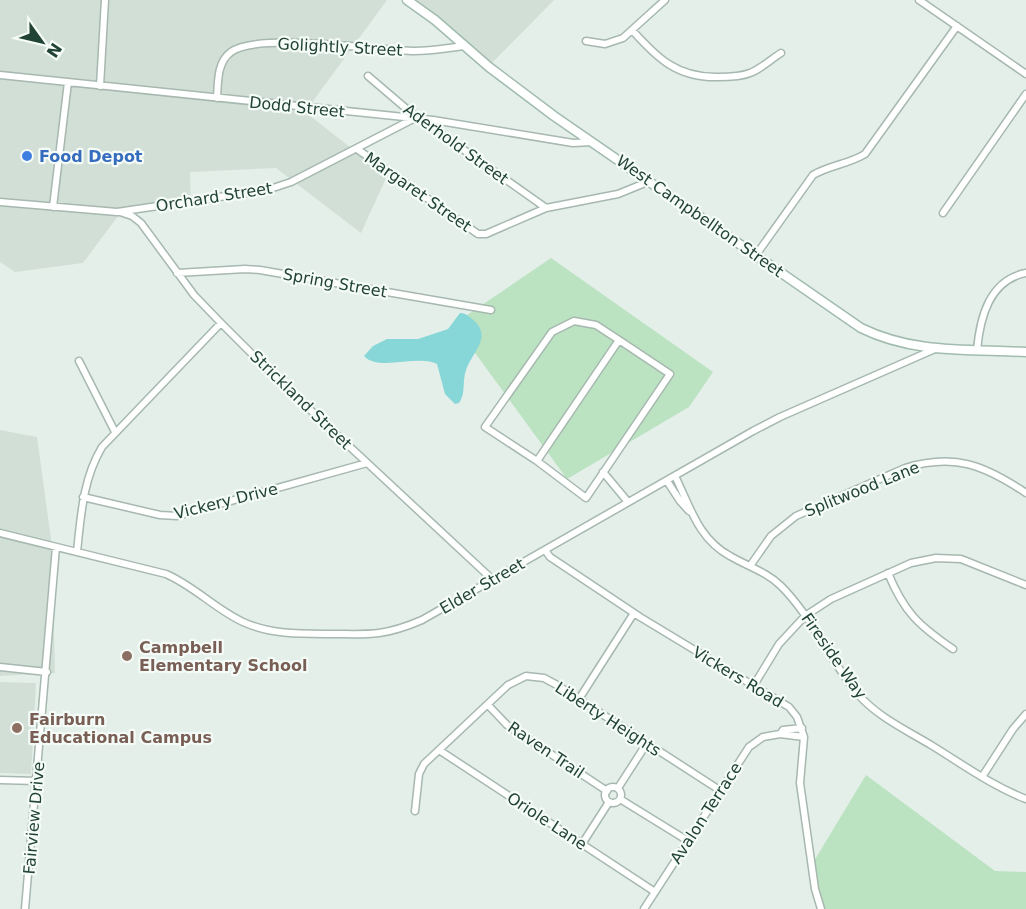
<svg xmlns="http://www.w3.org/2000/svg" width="1026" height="909" font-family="'DejaVu Sans',sans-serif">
	<rect width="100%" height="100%" fill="#e4efe9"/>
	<path fill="#d2dfd7" d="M0,0H387L305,112L387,176L361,233L276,168L190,172L191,207L124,208L83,263L15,272L0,262Z
		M411,0H554L490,65Z
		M0,430L37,437L52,546L55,673L0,676Z
		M0,682L36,683L31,774L0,773Z"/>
	<path fill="#bbe2c1" d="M551,258L713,372L689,407L567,479L454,324Z
		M866,775L995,871L1026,872V909H821L808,871Z"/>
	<path fill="#88d7d8" d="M460,313C465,313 467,315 472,319C494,337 472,352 466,370C462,381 466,394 459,403L455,404L445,394L437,364C419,354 378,372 364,356L373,346L387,339H418L448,329Z"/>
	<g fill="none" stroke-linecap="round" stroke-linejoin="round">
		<defs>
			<path id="street" d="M919,0L1026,74
				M632,30C657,58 677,78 718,77C728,77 740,77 750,73C761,69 771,59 781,53
				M586,41L605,44L623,38L665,0
				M0,75L433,120L573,143L592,142
				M368,76L409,111L546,208
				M100,86L105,0
				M217,98C218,82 217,62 231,52C258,32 377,50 414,51C431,51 447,48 464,46
				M357,149L478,234H486L546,208L618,194L650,181
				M0,202L117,212L267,190L291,182L413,119
				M53,207L68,82
				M120,212L132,216L141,223L194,295L221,323L277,379L493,580
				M943,213L1026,94
				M756,255L813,175C830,165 849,164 865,154L957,26
				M177,273L245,269L260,270L491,310
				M619,340L670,374L586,498L537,461Z
				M977,350C980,318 989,280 1026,273
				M79,361L115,432
				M537,461L485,427L552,332L574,321L596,325L619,340
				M603,472L628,502
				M675,476C690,506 698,539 730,556C747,566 767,572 781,586C812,617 829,659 857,693C876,716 906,730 931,745C962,764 992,786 1026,799
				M667,481L680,501L689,511
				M83,497L160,515L177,516L367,463
				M0,533L166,574C194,586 215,609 243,622C272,635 302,634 333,634C348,634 364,635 379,633C394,631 408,626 422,620L753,431L780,417L935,349
				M545,550L550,557L640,617L789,707L797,717L804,737L800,783L815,889L821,909
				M77,552C81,514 83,479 102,447L221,323
				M750,566L771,536L796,516L905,468C955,453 984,465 1026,493
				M888,573C904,612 918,625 953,649
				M0,667L47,672
				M754,685L779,644L805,616L831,599L911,563L936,558L961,559L1026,585
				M579,699L634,613
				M488,705L507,725L607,791
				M780,734L804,737
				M439,750L655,892
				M982,777L1013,729L1026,714
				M0,780L37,781
				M605 795a8 8 0 1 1 16 0a8 8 0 1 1-16 0Z
				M618,788L647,743
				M620,799L688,841
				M415,811L419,774L424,764L508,685L526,676L544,678L557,685L721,791
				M582,844L609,802
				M25,909L56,547
				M644,909L749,747L763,737L780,734L783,730L802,728"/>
			<path id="secondary" d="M407,0L435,20L489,67L554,116L861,328C914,354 968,349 1026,352"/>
		</defs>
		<use href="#street" stroke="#a6b8af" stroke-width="9"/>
		<use href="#secondary" stroke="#a1bcaf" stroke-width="11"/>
		<use href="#street" stroke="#fff" stroke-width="6"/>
		<use href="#secondary" stroke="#fff" stroke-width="8"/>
	</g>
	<circle fill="#3f7fe0" stroke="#f5fbf7" stroke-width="2" cx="27" cy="156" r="6"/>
	<g fill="#8d6e63" stroke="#f5fbf7" stroke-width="2">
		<circle cx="127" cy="656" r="6"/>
		<circle cx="17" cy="728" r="6"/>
	</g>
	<g text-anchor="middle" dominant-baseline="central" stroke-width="4.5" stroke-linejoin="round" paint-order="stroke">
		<g font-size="16" fill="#214335" stroke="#f5fbf7">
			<text transform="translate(340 47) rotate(3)">Golightly Street</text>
			<text transform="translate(297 107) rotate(6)">Dodd Street</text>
			<text transform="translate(456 144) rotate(36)">Aderhold Street</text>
			<text transform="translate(418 192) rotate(35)">Margaret Street</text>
			<text transform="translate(214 197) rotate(-9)">Orchard Street</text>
			<text transform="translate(700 216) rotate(35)">West Campbellton Street</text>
			<text transform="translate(335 283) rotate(10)">Spring Street</text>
			<text transform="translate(301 400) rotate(44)">Strickland Street</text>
			<text transform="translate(862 489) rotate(-22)">Splitwood Lane</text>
			<text transform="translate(226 501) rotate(-14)">Vickery Drive</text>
			<text transform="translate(482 586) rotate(-30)">Elder Street</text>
			<text transform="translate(834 656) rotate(55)">Fireside Way</text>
			<text transform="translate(738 677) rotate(31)">Vickers Road</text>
			<text transform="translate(608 719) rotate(33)">Liberty Heights</text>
			<text transform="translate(546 750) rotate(34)">Raven Trail</text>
			<text transform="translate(706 813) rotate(-57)">Avalon Terrace</text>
			<text transform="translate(34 818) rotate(-85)">Fairview Drive</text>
			<text transform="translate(547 821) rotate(33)">Oriole Lane</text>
		</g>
		<g font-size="16" font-weight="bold" fill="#366cbe" stroke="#f5fbf7" text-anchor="start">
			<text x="39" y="156">Food Depot</text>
		</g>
		<g font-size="16" font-weight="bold" fill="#785e54" stroke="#f5fbf7" text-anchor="start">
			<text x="139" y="647">Campbell<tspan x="139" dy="18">Elementary School</tspan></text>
			<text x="29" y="719">Fairburn<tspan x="29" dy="18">Educational Campus</tspan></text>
		</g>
	</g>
	<g transform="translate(42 42) rotate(124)" stroke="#f5fbf7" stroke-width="4.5" paint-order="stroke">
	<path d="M0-4.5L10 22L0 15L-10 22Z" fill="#214335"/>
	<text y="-9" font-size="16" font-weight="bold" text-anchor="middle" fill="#214335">N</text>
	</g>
</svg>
